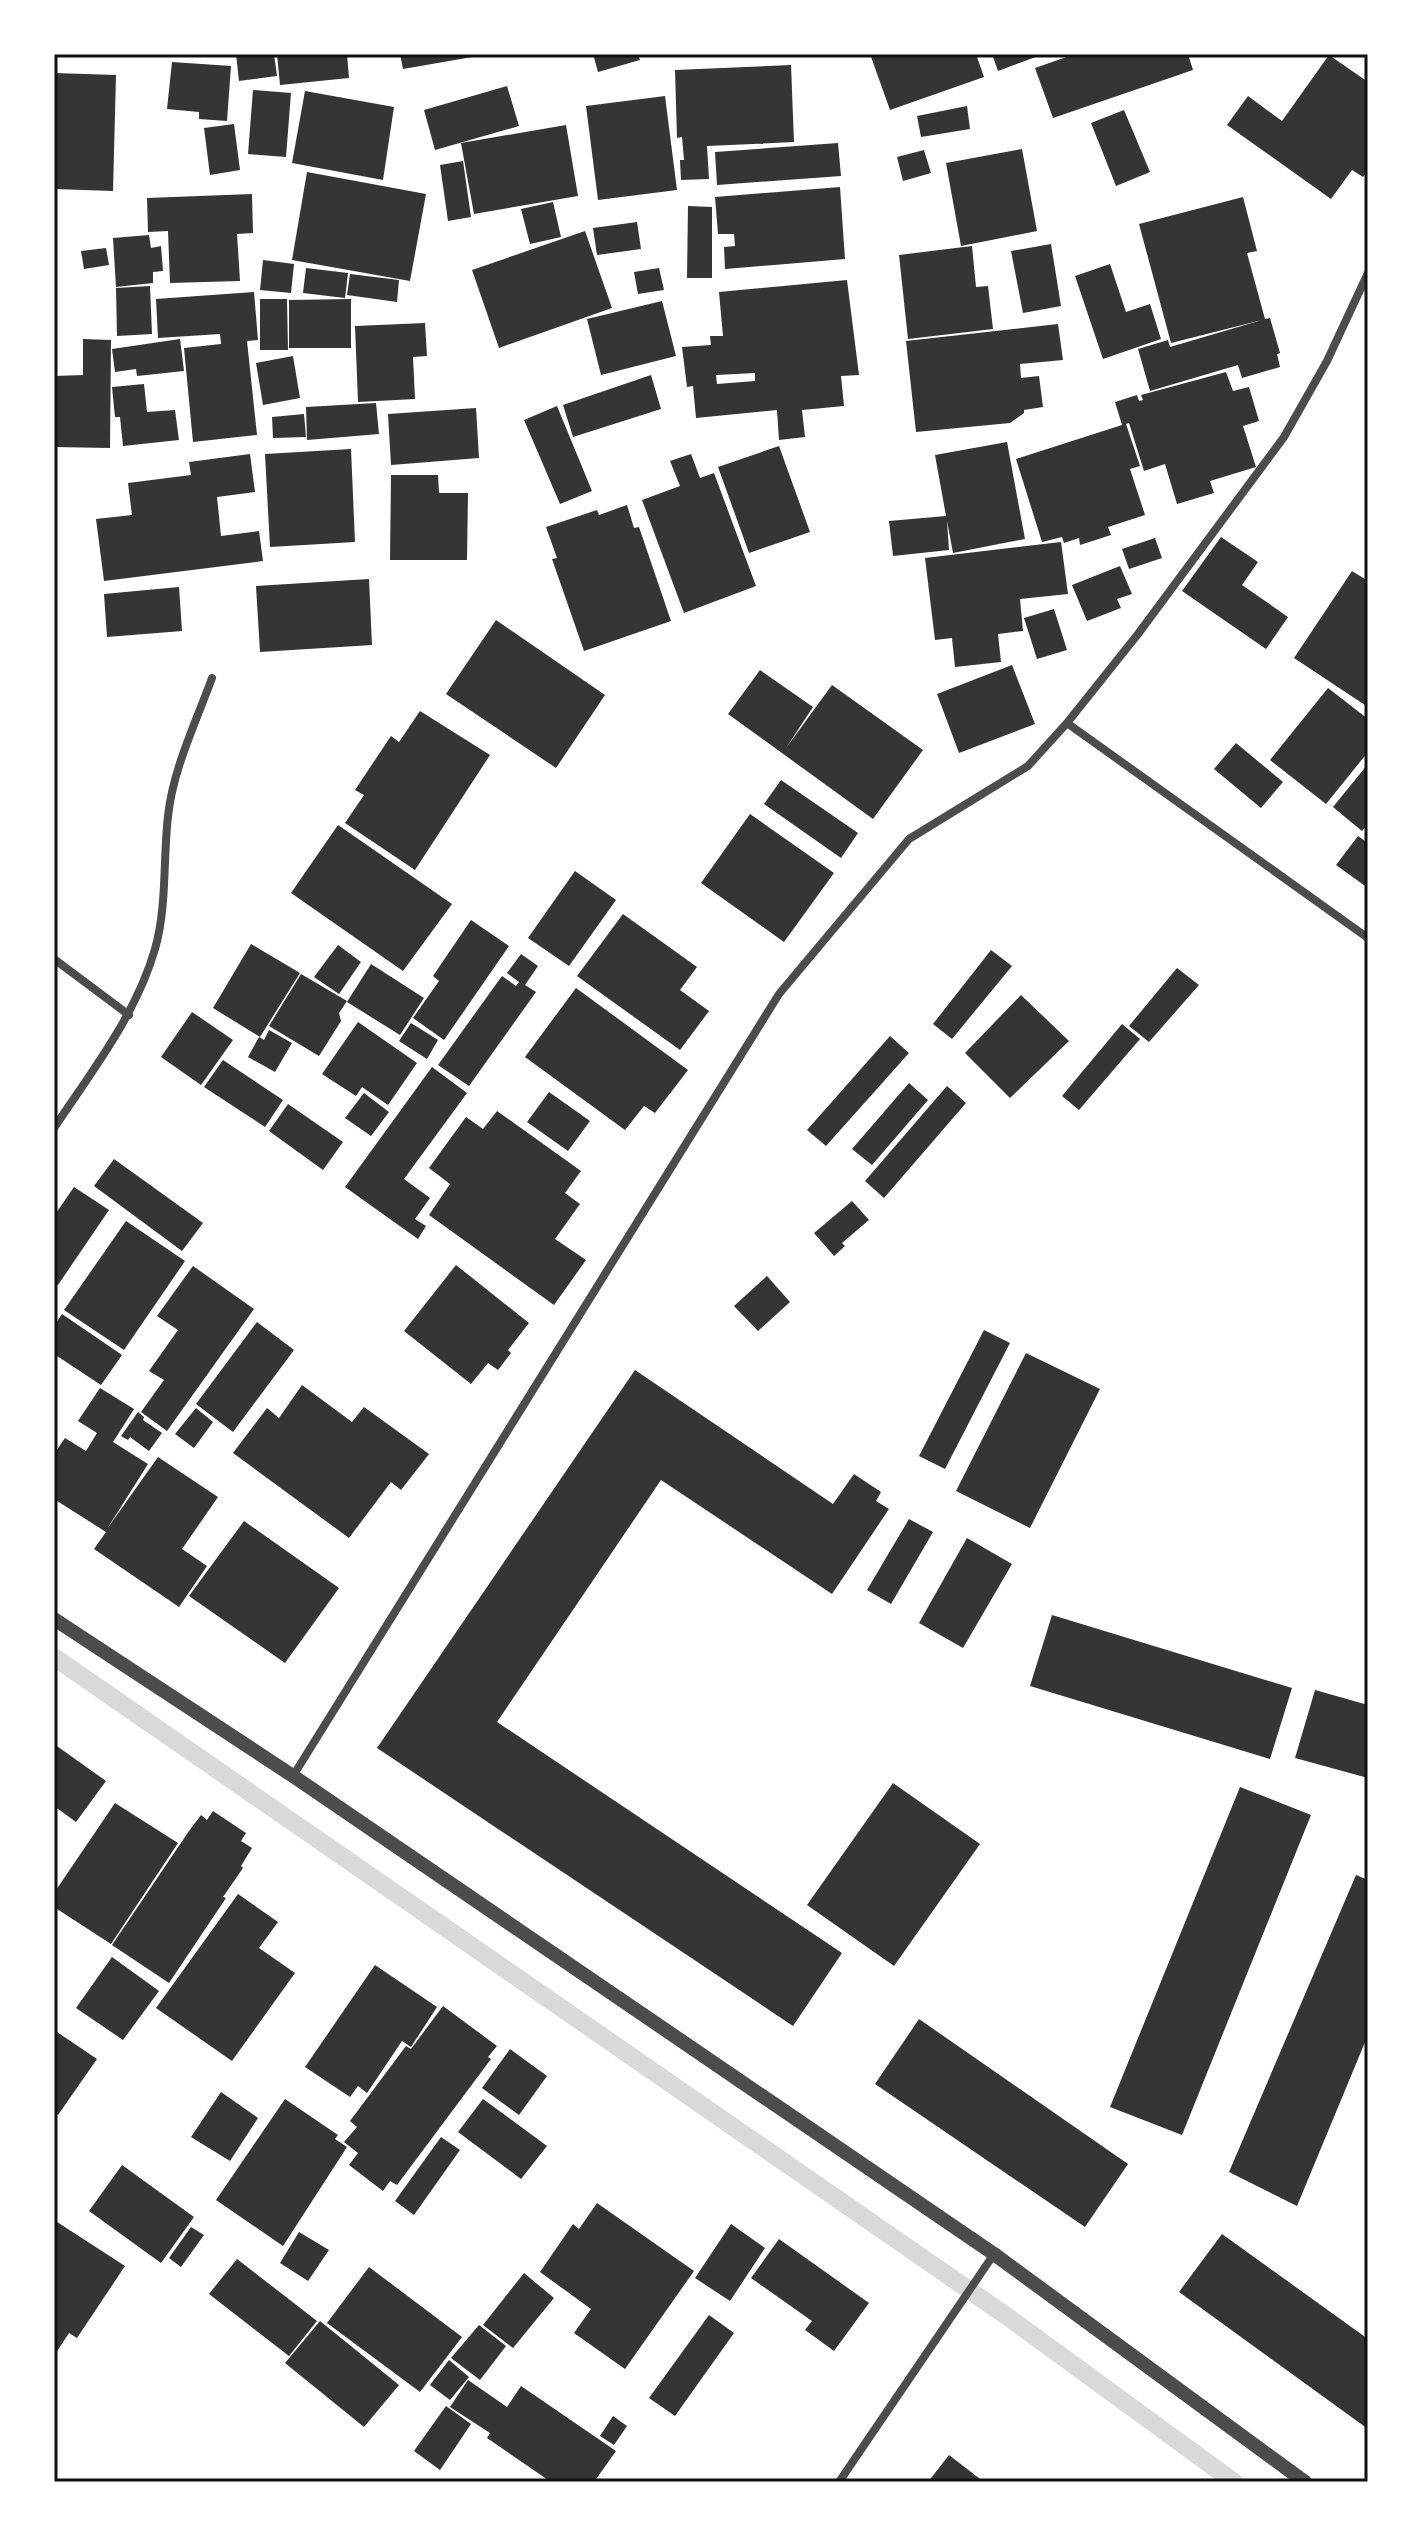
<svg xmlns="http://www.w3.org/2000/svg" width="1422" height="2536" font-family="'Archivo Narrow',sans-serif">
	<rect width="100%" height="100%" fill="#fff"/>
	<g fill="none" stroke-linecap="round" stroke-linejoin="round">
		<path stroke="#d9d9d9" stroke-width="18" d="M54,1657L1008,2317L1234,2482"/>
	</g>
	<path fill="#353535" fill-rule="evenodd" d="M236,54H274L277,76L239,81Z
		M277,54H347L349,78L280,85Z
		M400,54H478V56L403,69Z
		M593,54H638L640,60L598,72Z
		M870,54H976L984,77L890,110Z
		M992,54H1044L998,71Z
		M1075,54H1188L1193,70L1053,118L1035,68Z
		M1329,55L1368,82V170L1363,177L1352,170L1331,199L1227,125L1248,96L1282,121Z
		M172,62L231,66L227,121L199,119V112L167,109Z
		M791,65L794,142L707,146L709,179L681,180L680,160H684L682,137L677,138L675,70Z
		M54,73L116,75L113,191L54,189Z
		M507,86L519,126L435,150L424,110Z
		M253,90L291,93L286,157L248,154Z
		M305,91L394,107L383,180L292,163Z
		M665,96L677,190L598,200L586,106Z
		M967,106L970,129L921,137L917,116Z
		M1124,110L1150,172L1116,186L1091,123Z
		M234,124L240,170L210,175L204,128Z
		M566,125L578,196L474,214L461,143Z
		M838,143L841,176L717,185L715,152Z
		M1022,149L1037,231L961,246L946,163Z
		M924,150L931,173L903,181L897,157Z
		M463,161L471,217L448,221L440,165Z
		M307,172L426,194L410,281L292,260Z
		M840,187L845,259L725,269L724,247L735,246L734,234H718L715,197Z
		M252,194L253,233L237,234L240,281L170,283L168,231L148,232L147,198Z
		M1243,197L1257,251L1247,253L1265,319L1270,318L1280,353L1277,354L1280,367L1242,378L1238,365L1150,391L1138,349L1168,340L1170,347L1262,320L1171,343L1139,224Z
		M553,202L561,237L530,244L521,209Z
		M688,206L712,207V278H687Z
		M637,222L641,249L597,255L593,228Z
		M585,231L612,308L499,348L472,270Z
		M149,235L151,248L161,246L163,271L153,272V283L116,287L113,238Z
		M1051,244L1061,306L1023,313L1011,251Z
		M972,246L976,287L988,286L993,329L908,339L899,255Z
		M106,248L109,265L84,269L81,251Z
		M263,260L294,264L291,293L260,290Z
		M1110,264L1126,312L1150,304L1161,339L1103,359L1075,276Z
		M306,268L348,273L345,298L303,293Z
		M659,268L664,290L638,294L634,272Z
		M350,274L399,280L397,302L347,295Z
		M847,280L859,375L841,376L844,406L802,410L805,437L779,440L777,410L696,418L693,386L687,387L682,347L711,345L710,336H723L719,292ZM755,373V381L717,384L716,375Z
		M150,286L152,334L117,336L116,288Z
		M254,292L258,340L247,341L257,435L193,442L184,348L221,344L220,334L158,338L156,299Z
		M260,299H287L288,350H260Z
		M351,299V348H289V300Z
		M662,301L676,356L601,375L587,319Z
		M425,323L427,356L413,357L415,399L358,402L355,326Z
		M1058,324L1063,360L1020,364L1021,378L1039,376L1043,407L1024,410V413L1010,423L916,432L906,341Z
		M83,339L111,340L110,448L54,447V376L83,375Z
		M180,339L184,371L137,376L136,369L115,372L112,349Z
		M293,356L300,398L263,405L256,363Z
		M1226,372L1233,391L1249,387L1259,421L1243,426L1256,467L1210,481L1214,493L1177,504L1165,464L1144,471L1129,423L1126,424L1140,466L1130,469L1145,515L1108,527L1111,535L1080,545L1079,538L1064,543L1062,537L1042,542L1016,459L1122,425L1115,402L1137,395L1139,401L1143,400L1141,395Z
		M651,375L661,409L573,437L563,405Z
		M144,384L147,412L175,410L179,440L123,446L120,417H115L112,387Z
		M376,403L379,434L307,440L306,407Z
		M557,406L592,491L560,504L524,420Z
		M476,408L479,458L391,465L388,414Z
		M304,414L306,437L273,438L272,417Z
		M1007,442L1025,539L953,553L947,521L949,550L893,556L889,521L946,516L935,455Z
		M779,446L810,532L749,553L718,467Z
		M351,449L355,542L270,547L265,454Z
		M250,454L255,492L217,497L221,536L259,531L263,561L104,581L96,519L132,515L128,483L191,475L189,462Z
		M691,454L700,478L714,473L756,586L684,613L642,500L680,486L670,461Z
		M391,475H438L439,493H468L467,560H390Z
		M627,505L634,528L639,527L671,621L584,651L552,559L557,558L546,527L597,510L599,515Z
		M1221,537L1258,562L1242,585L1288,617L1266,649L1182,591Z
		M1155,538L1162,558L1129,569L1122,549Z
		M1061,542L1068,594L1020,599L1023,631L998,634L1001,662L955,667L952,638L935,640L925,558Z
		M1120,566L1132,594L1117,599L1121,608L1087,621L1072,585Z
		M1352,571L1368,581V707L1294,658Z
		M369,579L372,645L260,652L256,586Z
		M179,587L182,631L107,637L104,594Z
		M1054,609L1067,650L1037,659L1024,618Z
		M496,620L605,695L556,768L446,694Z
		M1012,665L1035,724L959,753L937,694Z
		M760,670L813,707L786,748L832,685L923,750L873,819L728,714Z
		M1328,688L1368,719V752L1326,804L1270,760Z
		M420,711L490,755L415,870L345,823L364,795L355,790L391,736L399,742Z
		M1236,743L1283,782L1261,808L1214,769Z
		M1368,764V824L1362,831L1333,807Z
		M781,780L858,833L841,858L764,804Z
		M750,814L834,873L784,942L701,883Z
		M338,825L452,904L403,971L291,893Z
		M1358,836L1368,843V888L1336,865Z
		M575,871L616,900L569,966L528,938Z
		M623,914L697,967L680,990L709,1011L680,1050L577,976Z
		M471,920L509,946L444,1040L413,1018L439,981L433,976Z
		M251,944L300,973L260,1037L213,1008Z
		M338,945L361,962L339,994L314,977Z
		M991,950L1012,966L952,1039L933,1024Z
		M521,954L538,966L525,985L536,992L469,1086L438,1065L502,976L516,986L519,982L507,973Z
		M371,964L424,998L400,1035L347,1002Z
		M1177,968L1199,985L1149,1042L1129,1026Z
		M301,974L347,1001L339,1013L341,1021L319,1056L269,1026Z
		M576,988L688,1070L655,1113L644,1106L625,1130L525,1057Z
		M1021,995L1069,1041L1010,1098L965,1053Z
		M192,1012L233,1040L201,1085L161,1057Z
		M358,1022L417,1063L388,1105L362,1087L356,1096L322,1074Z
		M411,1023L438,1040L427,1059L399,1041Z
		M1122,1024L1140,1039L1079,1110L1062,1096Z
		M269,1030L292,1043L275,1072L248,1057L259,1037L264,1040Z
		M890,1036L909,1053L826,1146L807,1130Z
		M223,1060L283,1100L265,1127L204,1087Z
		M432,1067L467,1093L404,1179L430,1198L415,1219L426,1226L418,1239L345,1187Z
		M909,1083L928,1100L872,1165L852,1149Z
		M947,1086L966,1103L884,1198L865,1181Z
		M549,1092L590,1121L568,1151L527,1122Z
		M364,1093L389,1112L371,1136L345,1118Z
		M288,1104L343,1142L323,1170L269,1131Z
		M497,1111L581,1171L565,1193L580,1204L555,1239L586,1260L554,1305L429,1215L450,1184L429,1168L466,1117L483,1129Z
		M114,1159L203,1223L182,1251L94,1186Z
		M74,1187L109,1210L58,1285L54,1282V1216Z
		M852,1201L869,1220L842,1243L845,1246L834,1256L814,1233Z
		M126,1221L185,1261L124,1350L64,1310Z
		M456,1265L529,1323L508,1350L511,1353L498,1370L488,1363L471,1384L404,1331Z
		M193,1266L254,1309L167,1431L141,1412L164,1380L149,1371L178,1330L157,1316Z
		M767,1276L790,1302L758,1331L734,1306Z
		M62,1314L122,1355L101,1385L54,1354V1326Z
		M257,1322L294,1350L233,1432L196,1404Z
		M984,1330L1010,1343L945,1469L919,1456Z
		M1026,1353L1100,1389L1030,1528L956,1491Z
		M635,1370L833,1504L854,1474L881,1492L876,1501L889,1509L832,1594L661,1480L497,1722L842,1953L793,2026L377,1748Z
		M302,1385L352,1422L364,1407L429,1454L401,1490L391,1482L349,1538L233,1453L267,1408L279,1418Z
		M100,1388L134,1409L113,1442L148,1464L107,1529L158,1457L218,1497L182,1549L207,1566L179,1607L94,1549L106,1532L54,1499V1454L65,1438L86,1451L97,1433L78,1421Z
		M196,1408L213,1422L194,1448L175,1434Z
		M138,1412L144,1417L143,1420L162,1433L149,1451L130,1437L128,1440L121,1436Z
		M909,1519L933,1532L891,1604L867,1590Z
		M244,1521L339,1588L285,1663L189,1596Z
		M967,1538L1012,1564L963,1648L919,1623Z
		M1052,1615L1292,1688L1270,1759L1030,1686Z
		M1315,1690L1368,1705V1778L1295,1758Z
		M54,1744L106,1781L76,1822L54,1806Z
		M893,1783L980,1844L894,1966L807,1905Z
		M1240,1787L1311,1815L1182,2135L1110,2107Z
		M115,1803L178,1843L111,1944L54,1907V1893Z
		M213,1811L246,1833L241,1841L252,1848L241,1866L243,1868L223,1897L226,1898L169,1983L112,1945L189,1831L201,1815L207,1820Z
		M1356,1875L1368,1880V2035L1297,2206L1229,2172Z
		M238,1894L278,1922L259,1948L295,1973L232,2061L156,2008Z
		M112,1957L159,1991L123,2040L76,2008Z
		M375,1965L437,2007L411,2047L402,2041L367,2093L358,2086L350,2097L305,2067Z
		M443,2006L497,2046L488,2057L491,2059L397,2185L390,2181L383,2191L349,2165L358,2153L344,2142L357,2127L350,2121L406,2046L411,2049Z
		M919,2019L1128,2164L1085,2227L875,2084Z
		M54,2030L97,2059L58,2115L54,2112Z
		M510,2049L547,2076L519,2115L482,2088Z
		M221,2092L258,2118L230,2161L191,2137Z
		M285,2099L338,2135L335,2139L347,2147L283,2246L216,2200Z
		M483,2099L547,2146L521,2179L458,2132Z
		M441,2137L460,2150L414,2215L395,2201Z
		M122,2165L194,2217L161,2263L89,2211Z
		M597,2203L694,2271L625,2369L574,2333L591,2309L540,2272L573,2224L579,2229Z
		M54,2220L125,2266L77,2338L69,2333L54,2356Z
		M731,2224L765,2248L730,2301L695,2278Z
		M191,2227L204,2235L181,2267L169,2258Z
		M299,2232L329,2250L308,2281L280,2263Z
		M1222,2234L1368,2339V2429L1179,2292Z
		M779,2239L869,2303L834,2351L805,2330L812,2321L751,2278Z
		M237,2259L317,2321L289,2356L209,2294Z
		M369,2267L462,2337L420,2392L327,2323Z
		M524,2273L554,2298L513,2348L483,2325Z
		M709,2315L734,2333L675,2416L649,2398Z
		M320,2321L399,2385L364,2427L285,2363Z
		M479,2325L506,2346L480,2380L451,2358Z
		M449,2360L469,2377L450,2400L430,2385Z
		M468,2380L507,2407L521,2386L616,2451L594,2482H551L487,2438L490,2433L450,2407Z
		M446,2406L471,2424L440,2470L414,2451Z
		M613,2416L627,2426L614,2445L600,2436Z
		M949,2455L984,2482H928Z"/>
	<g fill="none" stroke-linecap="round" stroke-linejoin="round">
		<path stroke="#4c4c4c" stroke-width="8" d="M1067,723L1368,938
			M54,959L129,1015
			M54,1128C92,1071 136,1015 155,949C167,908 163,859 168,816C173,769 196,722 212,678
			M293,1776L779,994L909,839L1028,766L1067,723L1138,634L1284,437L1327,361L1368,273
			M839,2482L994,2254"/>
		<path stroke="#4c4c4c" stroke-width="14" d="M54,1619L293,1776L994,2254L1305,2482"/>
	</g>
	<rect width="1422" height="2536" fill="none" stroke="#ffffff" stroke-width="112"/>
	<rect x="56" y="56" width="1310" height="2424" fill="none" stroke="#111" stroke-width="3"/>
</svg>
